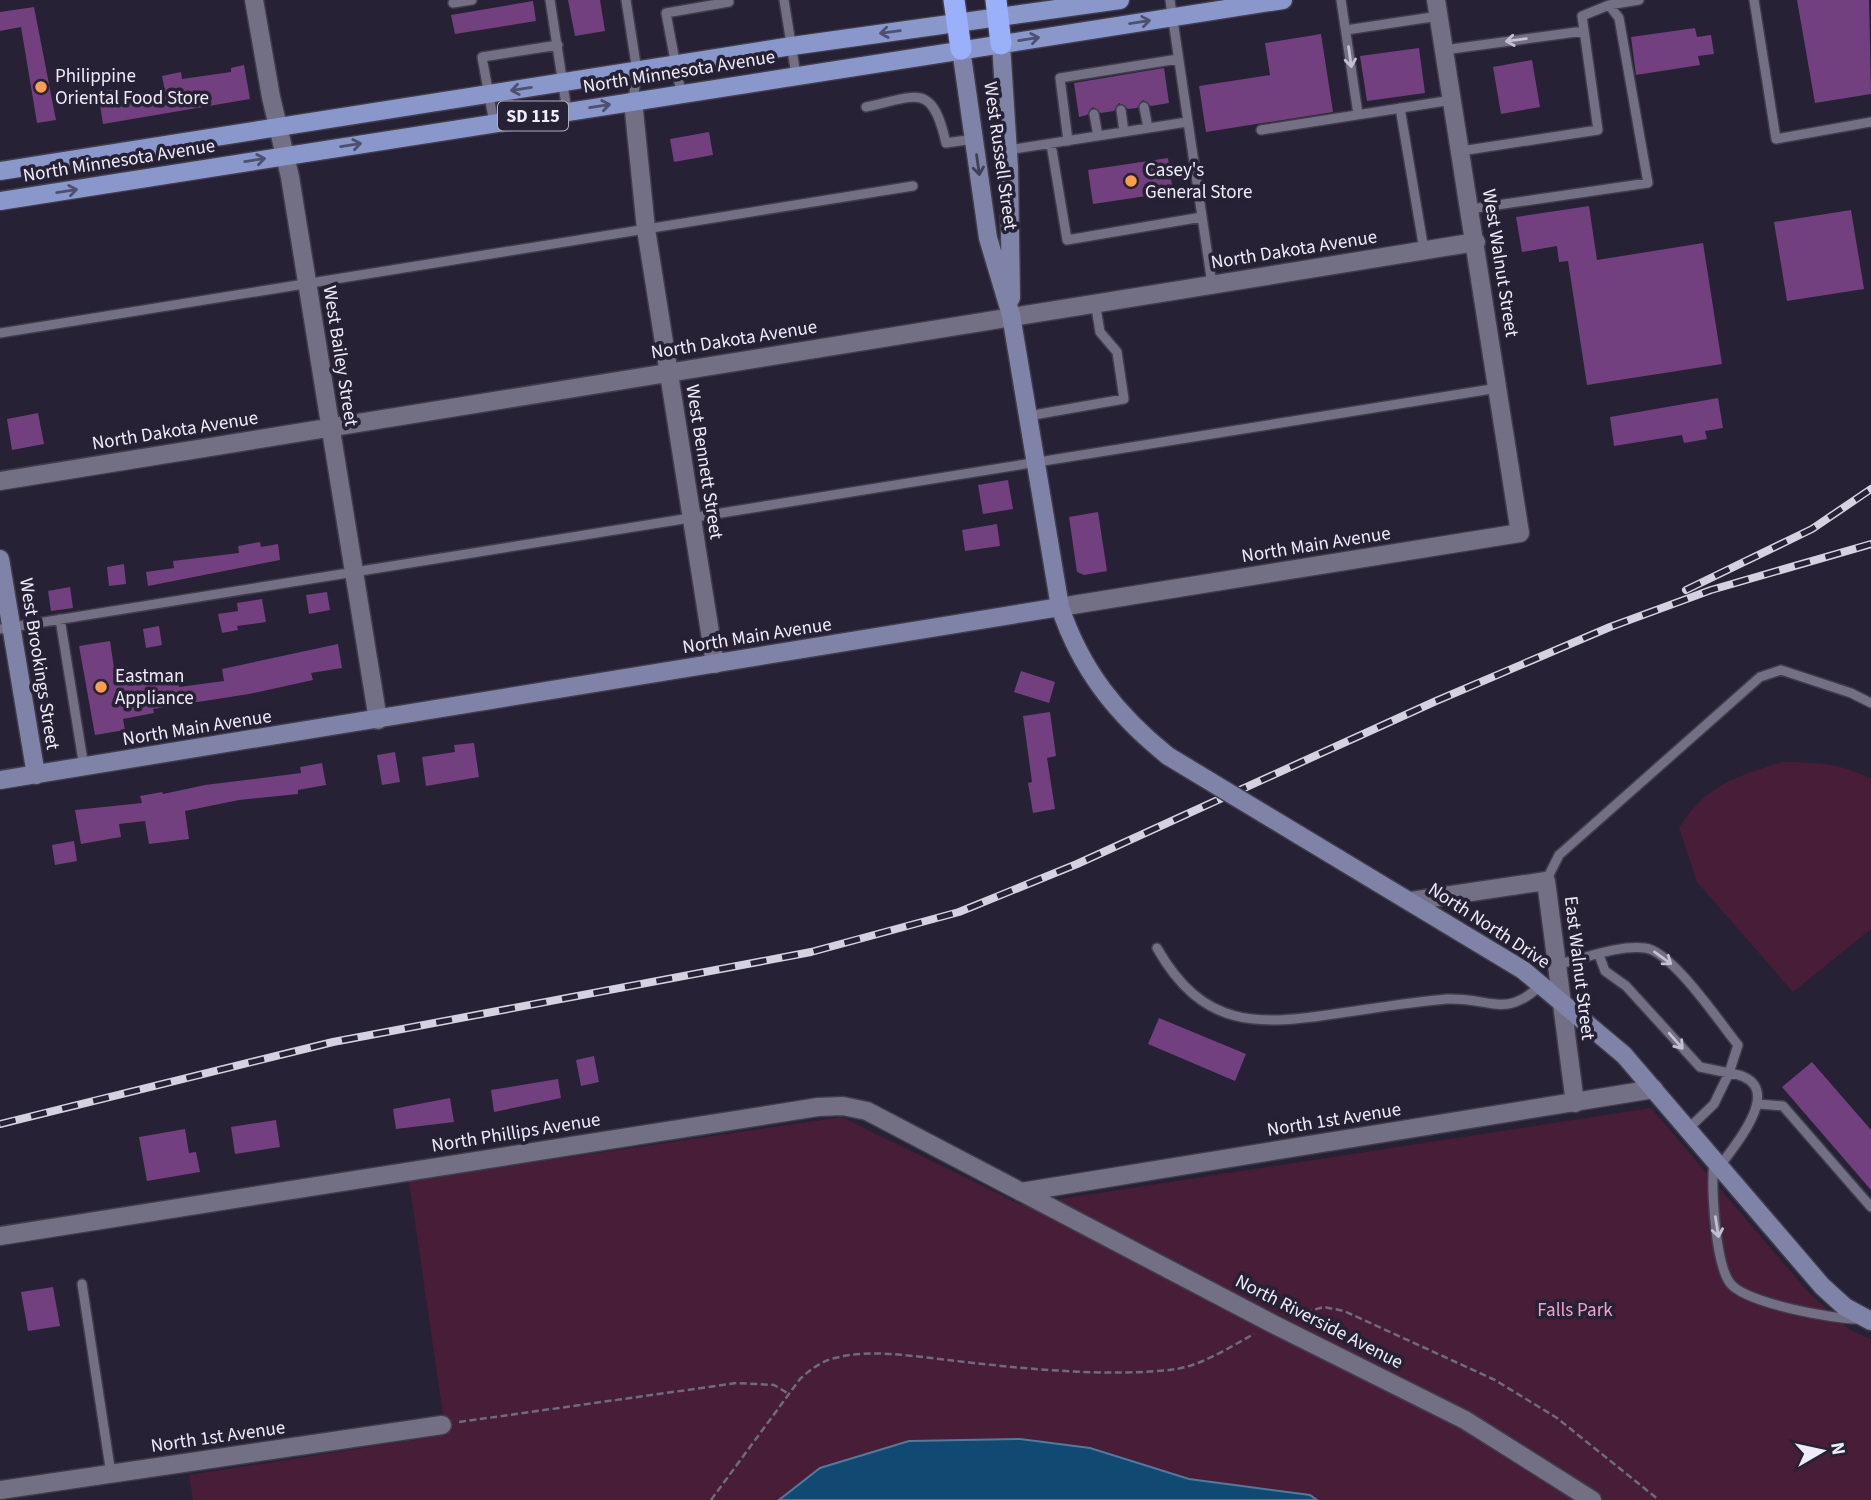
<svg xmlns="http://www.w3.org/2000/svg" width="1871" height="1500" font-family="'Source Sans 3',sans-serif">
	<rect width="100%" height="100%" fill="#262134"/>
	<path fill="#481d38" d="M1782,762C1814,762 1842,763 1871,779V929L1793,992L1697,882L1679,828C1706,784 1735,777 1782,762Z
		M1651,1108L1809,1293L1850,1330L1871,1339V1500H193L189,1475L446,1435L409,1181L842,1117L1021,1205Z"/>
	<path fill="#104972" stroke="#537a9b" stroke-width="2" d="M1020,1439L1090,1448L1189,1479L1310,1495L1317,1500H779L820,1468L909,1441Z"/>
	<path fill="#72407e" d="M568,0H600L605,31L575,36Z
		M1797,0H1869L1871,94L1815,103Z
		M533,1L536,21L455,34L451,15Z
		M34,7L56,120L37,123L21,27L0,31V12Z
		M1695,28L1697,37L1711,35L1714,54L1698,56L1700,65L1636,75L1631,37Z
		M1321,34L1333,112L1206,132L1199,86L1270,75L1265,43Z
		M1419,48L1425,93L1367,101L1360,56Z
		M1532,60L1540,107L1501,114L1493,67Z
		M244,65L250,99L103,124L98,92L117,89L118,99L165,91L162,76L181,72L182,79L231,72V68Z
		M1164,68L1169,103L1151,106L1143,100L1137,108L1128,109L1119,103L1114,111L1101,113L1093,107L1087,115L1079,117L1074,83Z
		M709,132L713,155L674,162L670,139Z
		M1168,158L1173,192L1093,204L1088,170Z
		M1589,206L1597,260L1703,243L1722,364L1587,385L1568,261L1559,262L1557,246L1522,252L1516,217Z
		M1851,210L1864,289L1787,301L1774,222Z
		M1718,398L1723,428L1705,431L1707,439L1684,443L1682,435L1614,446L1610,417Z
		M38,413L44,444L12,450L7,419Z
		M1008,480L1013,509L983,514L978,485Z
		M1098,512L1107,571L1084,575L1077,572L1069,517Z
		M997,524L1000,546L965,551L962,530Z
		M260,542L261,547L278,544L280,560L148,586L146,572L174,568L173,561L239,553L238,546Z
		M124,564L126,584L109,586L107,567Z
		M70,587L73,608L51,611L48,591Z
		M327,592L330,610L309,614L306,595Z
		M262,599L266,622L237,626L238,630L222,633L218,614L238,611L237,603Z
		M159,626L162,645L146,648L143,629Z
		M110,641L114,668L127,666L129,686L165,680H178L179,687L224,681L222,669L338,644L342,668L311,673L313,680L249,694L153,709L154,713L123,719L125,730L95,735L79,646Z
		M1021,671L1055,682L1049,703L1014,692Z
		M1050,712L1056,756L1047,758L1055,809L1033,813L1028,783L1032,782L1023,716Z
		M474,743L479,777L426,786L422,757L455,752L454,745Z
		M395,752L400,782L382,785L377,755Z
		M322,763L326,785L298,790V794L239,800L185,811L189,839L149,844L145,821L119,824L121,837L81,844L75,810L142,803L140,796L162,792L163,794L205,785L301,773L300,767Z
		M74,841L77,861L55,865L52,845Z
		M1159,1018L1246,1054L1235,1081L1148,1044Z
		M594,1056L599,1082L581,1086L576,1060Z
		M1812,1062L1871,1130V1190L1782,1087Z
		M558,1079L561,1098L494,1112L491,1090Z
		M450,1098L454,1122L396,1129L393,1109Z
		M276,1120L280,1147L235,1154L231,1127Z
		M185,1129L189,1153L196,1152L200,1172L147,1181L139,1137Z
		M53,1287L60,1326L28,1331L21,1292Z"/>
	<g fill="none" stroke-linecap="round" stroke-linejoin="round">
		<defs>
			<path id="lane" d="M550,0L567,111
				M626,0L637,71L633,101
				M784,0L796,75
				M1170,0L1212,284
				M1341,0L1358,114
				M1754,0L1776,139L1871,122
				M453,3L472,0
				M1346,30L1439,16
				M1444,50L1584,31
				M681,93L666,13L729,2
				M866,107C918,96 932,82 946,143L974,139
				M1144,107L1148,128
				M1400,108L1424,250
				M1121,110L1124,132
				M1094,114L1098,136
				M494,123L482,57L558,45
				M1261,130L1452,100
				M1068,141L1060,78L1178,59
				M1051,144L1067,240L1202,217
				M1008,150L1187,122
				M1461,151L1598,130L1582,16L1609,5L1639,0
				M1470,209L1648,183L1619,18L1609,5
				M0,333L913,186
				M1028,416L1124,399L1117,352L1100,332L1095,302
				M60,619L84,767
				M0,629L1498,388
				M1546,881L1559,855L1760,677L1781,670L1851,693L1871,703
				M1157,948C1203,1029 1257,1026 1341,1013C1376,1008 1411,1002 1447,999C1491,997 1505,1020 1542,984
				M1559,964C1586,958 1618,945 1645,948C1672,951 1720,1023 1738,1045L1729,1073L1700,1067L1626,986L1605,971L1599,955
				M1758,1104L1783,1106L1871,1207
				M1688,1129L1714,1104L1729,1073C1790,1081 1737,1142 1720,1166
				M1714,1161C1711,1186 1715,1263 1730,1283C1745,1303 1833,1319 1858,1319
				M82,1284L111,1474"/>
			<path id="street" d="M254,0L271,97L290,177L378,720
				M633,101L646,229L715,664
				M0,481L1476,242
				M1060,607L1520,533L1436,0
				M1411,901L1546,881L1575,1103
				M1021,1192L1654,1089
				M0,1236L818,1107L843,1106L867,1111L1273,1324L1465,1420L1592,1500
				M0,1490L442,1425"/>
			<path id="secondary" d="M1001,44L1009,168L1011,298
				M961,49L988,238L1011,315L1060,607C1081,670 1117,715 1168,756
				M0,559L36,775
				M0,780L1060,607
				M1299,835L1523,970L1624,1055L1822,1286L1845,1307L1871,1321"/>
			<path id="primary" d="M0,171L792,46L1120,0
				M0,201L1283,0"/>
			<path id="highway" d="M954,0L961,49
				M996,0L1001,44"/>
		</defs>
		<use href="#lane" stroke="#403c4c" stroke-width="12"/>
		<use href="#street" stroke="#403c4c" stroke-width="21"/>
		<use href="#secondary" stroke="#403c4c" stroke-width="21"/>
		<use href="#primary" stroke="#403c4c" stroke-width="21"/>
		<use href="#highway" stroke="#403c4c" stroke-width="24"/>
		<path stroke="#6f6b7c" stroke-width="2.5" stroke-dasharray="7 3.5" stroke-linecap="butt" d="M1295,1315L1324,1307L1344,1311L1495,1380L1557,1418L1659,1500
			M459,1422L737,1383L774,1385L789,1394
			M711,1500L800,1379C810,1370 819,1363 831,1359C870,1348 909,1356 948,1360C1015,1368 1111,1378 1177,1369C1204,1364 1230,1347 1254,1334"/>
		<use href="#lane" stroke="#736f85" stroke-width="9"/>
		<use href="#street" stroke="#736f85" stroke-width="18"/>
		<use href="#secondary" stroke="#7f83a8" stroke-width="18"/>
		<use href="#primary" stroke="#8a97cb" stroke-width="18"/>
		<use href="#highway" stroke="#9ab1fa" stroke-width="21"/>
		<defs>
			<path id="rail" d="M1686,590L1812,529L1871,489
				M0,1124L333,1042L811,952L959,912L1077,864L1436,701L1610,627L1711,590L1871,544"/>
		</defs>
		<use href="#rail" stroke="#d4d1e0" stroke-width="8"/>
		<use href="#rail" stroke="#262134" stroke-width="5" stroke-dasharray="16" stroke-linecap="butt"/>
		<defs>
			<path id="secondary-bridge" d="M1168,756L1299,835"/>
		</defs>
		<use href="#secondary-bridge" stroke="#403c4c" stroke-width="21" stroke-linecap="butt"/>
		<use href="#secondary-bridge" stroke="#7f83a8" stroke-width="18"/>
	</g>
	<defs><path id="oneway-shaft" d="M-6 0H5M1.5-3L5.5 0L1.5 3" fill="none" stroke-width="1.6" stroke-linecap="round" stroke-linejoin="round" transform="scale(1.75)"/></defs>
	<g stroke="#4e5070">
		<use href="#oneway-shaft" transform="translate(1140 22) rotate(-9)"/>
		<use href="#oneway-shaft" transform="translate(890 32) rotate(172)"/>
		<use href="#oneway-shaft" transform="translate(1029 39) rotate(-9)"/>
		<use href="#oneway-shaft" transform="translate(521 89) rotate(171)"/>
		<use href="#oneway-shaft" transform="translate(600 106) rotate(-9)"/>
		<use href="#oneway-shaft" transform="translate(351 145) rotate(-9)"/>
		<use href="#oneway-shaft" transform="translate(255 160) rotate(-9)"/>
		<use href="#oneway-shaft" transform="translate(67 191) rotate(-9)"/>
	</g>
	<g stroke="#c4c0d1">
		<use href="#oneway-shaft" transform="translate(1516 40) rotate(172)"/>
		<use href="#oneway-shaft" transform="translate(1350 57) rotate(82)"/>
		<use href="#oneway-shaft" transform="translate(1663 958) rotate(36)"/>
		<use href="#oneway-shaft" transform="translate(1676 1041) rotate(49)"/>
		<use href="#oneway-shaft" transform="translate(1717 1227) rotate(81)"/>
	</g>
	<use stroke="#413e57" href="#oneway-shaft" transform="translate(978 165) rotate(82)"/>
	<g fill="#fb9e50" stroke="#262134" stroke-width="2.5">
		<circle cx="41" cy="87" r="7"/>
		<circle cx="1131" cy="181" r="7"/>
		<circle cx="101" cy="687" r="7"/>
	</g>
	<g text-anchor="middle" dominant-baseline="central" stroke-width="7" stroke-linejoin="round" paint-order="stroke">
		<rect fill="#262134" stroke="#b3afbf" stroke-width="2" x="498" y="101.5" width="70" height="29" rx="5"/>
		<g font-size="18" font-weight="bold" fill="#efecfa">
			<text x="533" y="116">SD 115</text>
		</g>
		<g font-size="19" fill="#efecfa" stroke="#262134">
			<text transform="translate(679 72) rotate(-9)">North Minnesota Avenue</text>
			<text transform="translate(1000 156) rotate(82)">West Russell Street</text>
			<text transform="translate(119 161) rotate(-9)">North Minnesota Avenue</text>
			<text transform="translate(1294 250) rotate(-9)">North Dakota Avenue</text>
			<text transform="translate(1500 263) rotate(81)">West Walnut Street</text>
			<text transform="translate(734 340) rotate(-9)">North Dakota Avenue</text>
			<text transform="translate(340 356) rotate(81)">West Bailey Street</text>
			<text transform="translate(175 431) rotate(-9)">North Dakota Avenue</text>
			<text transform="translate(704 462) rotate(81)">West Bennett Street</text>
			<text transform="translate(1316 545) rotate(-9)">North Main Avenue</text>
			<text transform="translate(757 636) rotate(-9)">North Main Avenue</text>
			<text transform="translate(39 664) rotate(81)">West Brookings Street</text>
			<text transform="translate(197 728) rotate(-9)">North Main Avenue</text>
			<text transform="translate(1489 926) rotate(33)">North North Drive</text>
			<text transform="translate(1579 968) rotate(83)">East Walnut Street</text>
			<text transform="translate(1334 1120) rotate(-9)">North 1st Avenue</text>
			<text transform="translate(516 1133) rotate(-9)">North Phillips Avenue</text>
			<text transform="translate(1319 1322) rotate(27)">North Riverside Avenue</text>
			<text transform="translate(218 1437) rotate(-8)">North 1st Avenue</text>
		</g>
		<g font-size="19" fill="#efecfa" stroke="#262134" text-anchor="start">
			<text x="55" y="76">Philippine<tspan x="55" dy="22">Oriental Food Store</tspan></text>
			<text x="1145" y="170">Casey's<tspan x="1145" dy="22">General Store</tspan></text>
			<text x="115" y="676">Eastman<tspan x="115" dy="22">Appliance</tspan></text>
		</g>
		<g font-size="19" fill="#f4a2d2" stroke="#262134">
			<text x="1575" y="1310">Falls Park</text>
		</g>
	</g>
	<g transform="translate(1822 1451) rotate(81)" stroke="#262134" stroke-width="5" paint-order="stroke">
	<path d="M0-5L12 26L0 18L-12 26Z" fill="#efecfa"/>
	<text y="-10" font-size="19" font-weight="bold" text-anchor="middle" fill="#efecfa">N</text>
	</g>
</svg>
